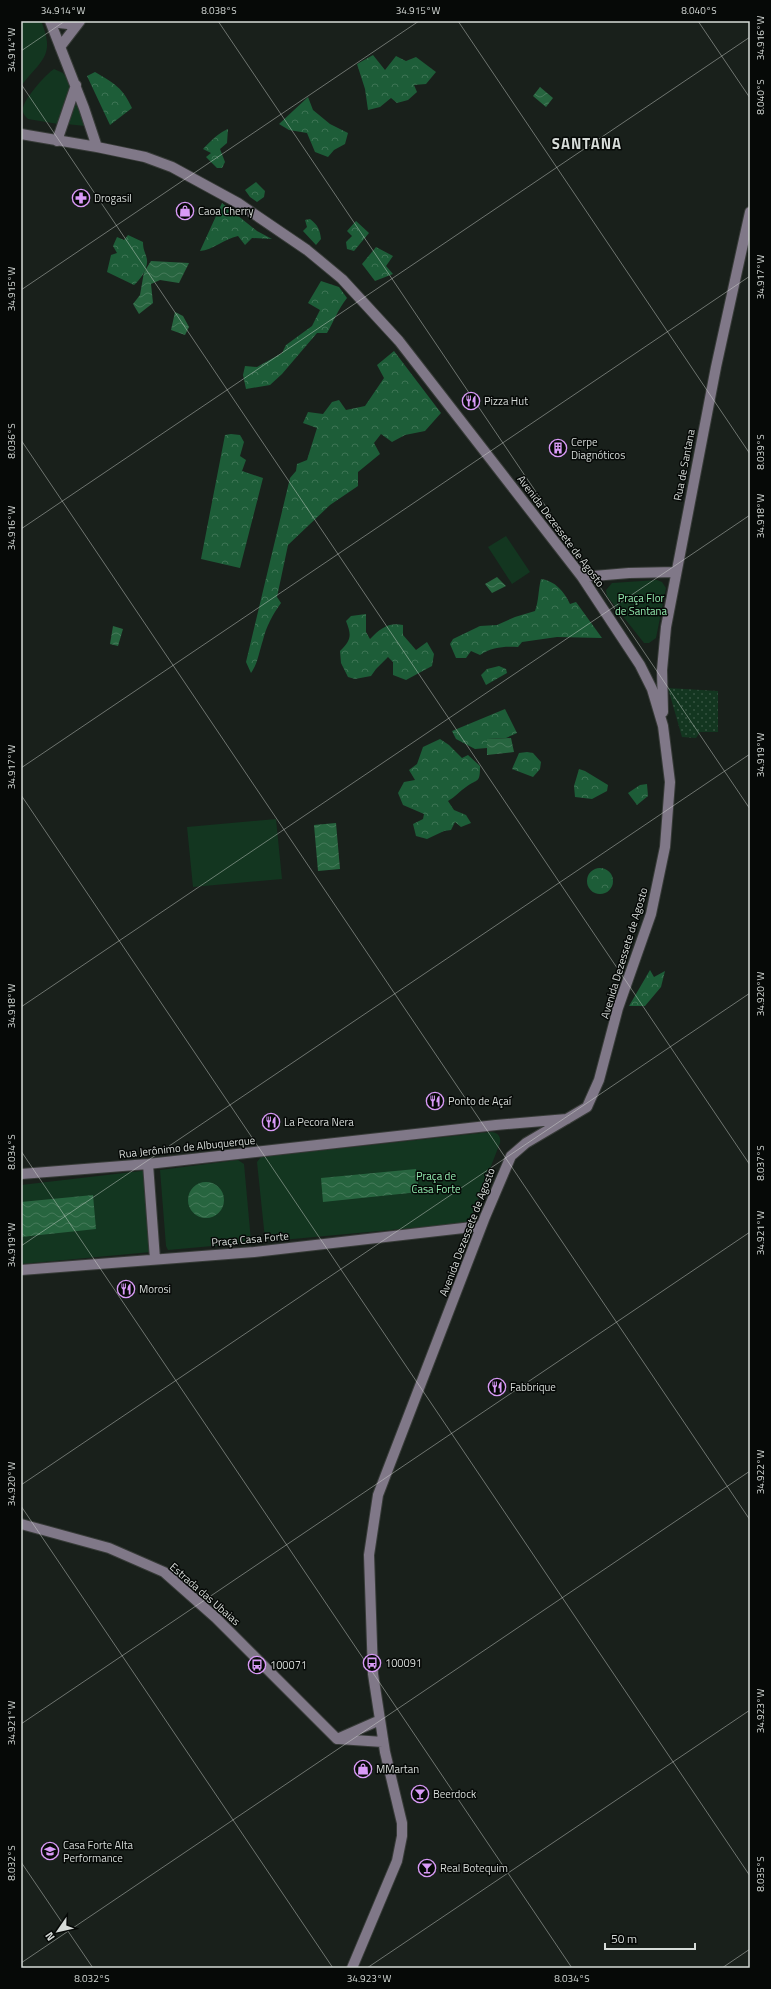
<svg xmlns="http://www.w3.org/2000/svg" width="771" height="1989" font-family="'Titillium Web',sans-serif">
	<defs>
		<pattern id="forest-crowns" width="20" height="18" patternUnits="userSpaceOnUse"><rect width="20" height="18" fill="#1d5d38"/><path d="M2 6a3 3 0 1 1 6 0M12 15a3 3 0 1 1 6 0" fill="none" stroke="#3d7454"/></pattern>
		<pattern id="garden-dots" width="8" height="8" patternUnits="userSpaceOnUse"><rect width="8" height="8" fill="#133620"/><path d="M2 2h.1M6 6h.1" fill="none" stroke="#355240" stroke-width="1.8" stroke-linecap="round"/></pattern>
		<pattern id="water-waves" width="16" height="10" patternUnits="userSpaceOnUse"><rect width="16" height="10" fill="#27653f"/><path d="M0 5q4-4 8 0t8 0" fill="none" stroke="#467a5a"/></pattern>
	</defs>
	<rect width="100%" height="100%" fill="#19201b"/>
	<path fill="url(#forest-crowns)" d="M373,55L385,70L396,56L406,61L416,57L436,72L426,84L414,85L417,92L408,100L397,103L391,98L380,107L368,110L365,89L357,64Z
		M95,72C114,83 123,88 132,108L110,125L87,76Z
		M308,97L313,110L330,124L348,133L345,144L334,150L328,157L315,152L307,133L289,130L279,124Z
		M228,129L227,143L220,149L225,162L222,168H217L206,157L211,153L203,149C211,141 218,133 228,129Z
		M256,182L265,191L264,197L257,202L250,197L245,190Z
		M222,203L257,231L272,239L252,238L245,245L238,236C224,239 213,250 200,251Z
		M310,219C318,225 320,230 321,239L316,245L303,231L307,227L305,220Z
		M356,221L369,233L354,251L347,249L346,242L352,236L347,231Z
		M128,235L143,242C143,251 146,253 147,260C148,269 140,280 134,285L107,272L111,255L117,253L113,246L117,237L124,240Z
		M376,247L393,256L386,266L393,274L375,281L362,264Z
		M321,281L339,287L347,298C338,309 334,321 327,333H317L282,374L270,385L246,389L243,375L245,366L257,367L282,353L286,345L312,326L320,310L308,303Z
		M394,351L441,413L425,431L405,435L392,442L381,434L374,443L380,454L358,472V486L330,505L288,545L277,597L281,603C273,614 266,627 263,640C259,652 258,663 251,673L246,662L290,478L296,471L297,464L307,460L317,428L303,423L308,412L323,414L332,402L339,400L346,410L365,406L384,378L377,365Z
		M231,434L240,435L244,442L240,456L246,460L242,471L263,478L240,568L201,559L225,435Z
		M541,579C555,581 564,591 570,604L576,602L602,638L557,637L522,642L518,647C504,646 492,647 480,655L471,651L466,658H456L450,644L453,639L480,626L497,625L515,617L535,611C539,600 538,591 541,579Z
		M366,614V632L370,639C380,629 388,622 403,625V635L416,650L427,642L434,654L432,666L406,680L393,675V662L388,657L376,669L371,676L355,679L348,677L341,663L340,651C351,640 352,636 346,621L351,616Z
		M499,666L506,669L507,673L486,685L481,675L487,669Z
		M505,709L517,733L506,738L488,739L487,748L475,749L456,739L452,731Z
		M440,739L449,745L462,758L468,755L480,766C480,784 478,778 466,787C460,791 455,797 448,801L454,810L466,815L471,823L461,827L455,822L451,830L444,831L427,839L416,836L413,824L423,819L424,814L403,805L398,793L404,782L415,780L409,770L417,764L423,747Z
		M527,752L533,753L541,762L540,769L533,777L512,769L519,753Z
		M579,769L585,771L608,785L607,791L592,799L575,797L574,786Z
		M647,784L648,796L637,805L628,793L640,785Z
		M587 881a13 13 0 1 1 26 0a13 13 0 1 1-26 0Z
		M650,970L654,977L665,971L661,987L645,1006H629Z"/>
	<path fill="#133620" d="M21,21H41C56,56 41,60 21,86Z
		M54,69L63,73L72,86L58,124L28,119C24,116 21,111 24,105C27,96 46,74 54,69Z
		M75,101L85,126L66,124Z
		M506,536L530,572L512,584L488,547Z
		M657,580L662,582L666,588L656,638L649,643H644L607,596L606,590L612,583Z
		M276,819L282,879L193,887L187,827Z
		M491,1132C498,1132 501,1137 500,1143L472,1215L466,1223L271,1241L265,1239L257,1162L261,1157Z
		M238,1160L244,1164L251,1241L246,1243L168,1250L166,1246L160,1170Z
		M141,1171H144L151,1252L21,1264V1185Z"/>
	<path fill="url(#garden-dots)" d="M668,688L718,691V732H700L696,738L682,737Z"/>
	<path fill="url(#water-waves)" d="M540,87L553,98L546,107L533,96Z
		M151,261L189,263L179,283L160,280L151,284L153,303L139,314L133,304L140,295L144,272Z
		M175,312L183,316L189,327L185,335L171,330Z
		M497,577L506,586L492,593L485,584Z
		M113,626L123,629L118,646L110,644Z
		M511,738L514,752L487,755V739Z
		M336,823L340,869L318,871L314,825Z
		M416,1169L419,1192L323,1202L321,1178Z
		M188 1200a18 18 0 1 1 36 0a18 18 0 1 1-36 0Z
		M93,1195L96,1229L21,1237V1202Z"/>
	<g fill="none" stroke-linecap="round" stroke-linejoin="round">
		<defs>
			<path id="secondary" d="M50,21L84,108L97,147
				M51,22L68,24L79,21
				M60,47L80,21
				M21,134L97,147L145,157L172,167L238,203L307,250L342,279L399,341L582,577L640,665L652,689L663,726L670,782L665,847L651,914L618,1008L599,1080L587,1107L526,1143L511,1156L485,1217L378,1495L369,1555L373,1674L385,1752L402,1823V1836L397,1861L352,1968
				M57,141L76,85
				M582,577L629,573L676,572
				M663,712L662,670L666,627L716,367L750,212
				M148,1164L155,1259
				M21,1174L148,1164L496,1125L567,1119
				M21,1270L254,1252L481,1226
				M21,1524L109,1548L164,1572L216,1618L337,1739
				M337,1739L380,1720
				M339,1739L383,1742"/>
		</defs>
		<use href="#secondary" stroke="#373b38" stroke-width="12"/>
		<use href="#secondary" stroke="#807888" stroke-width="10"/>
	</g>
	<path fill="none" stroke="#d6dbd8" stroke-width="1" stroke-opacity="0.45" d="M218,21L750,809M458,21L750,454M698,21L750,98M21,51L65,21M21,84L750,1165M21,290L419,21M21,440L750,1520M21,529L750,37M21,768L750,276M21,795L750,1876M21,1007L750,515M21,1151L572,1968M21,1246L750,754M21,1485L750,993M21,1506L333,1968M21,1724L750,1232M21,1862L93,1968M21,1963L750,1471M367,1968L750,1710M722,1968L750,1949"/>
	<defs>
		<symbol id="pharmacy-ring" viewBox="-11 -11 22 22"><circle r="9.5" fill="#060907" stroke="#d99af7" stroke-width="1.5"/><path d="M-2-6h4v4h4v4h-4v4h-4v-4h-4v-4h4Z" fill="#d99af7"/></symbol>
		<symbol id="shop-ring" viewBox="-11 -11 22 22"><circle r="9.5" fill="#060907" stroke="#d99af7" stroke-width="1.5"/><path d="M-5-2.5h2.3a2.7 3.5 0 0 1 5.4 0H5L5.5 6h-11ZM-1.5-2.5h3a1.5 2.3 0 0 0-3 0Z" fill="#d99af7"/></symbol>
		<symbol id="restaurant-ring" viewBox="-11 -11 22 22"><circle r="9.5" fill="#060907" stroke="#d99af7" stroke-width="1.5"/><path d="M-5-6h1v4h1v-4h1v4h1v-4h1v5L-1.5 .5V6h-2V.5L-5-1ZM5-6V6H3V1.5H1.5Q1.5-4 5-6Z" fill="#d99af7"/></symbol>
		<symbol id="building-ring" viewBox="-11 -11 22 22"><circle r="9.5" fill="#060907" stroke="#d99af7" stroke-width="1.5"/><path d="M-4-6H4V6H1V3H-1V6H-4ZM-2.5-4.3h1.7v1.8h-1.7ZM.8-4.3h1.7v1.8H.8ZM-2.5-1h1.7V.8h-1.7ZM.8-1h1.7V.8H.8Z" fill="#d99af7"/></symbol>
		<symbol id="bus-ring" viewBox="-11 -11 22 22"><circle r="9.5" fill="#060907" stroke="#d99af7" stroke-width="1.5"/><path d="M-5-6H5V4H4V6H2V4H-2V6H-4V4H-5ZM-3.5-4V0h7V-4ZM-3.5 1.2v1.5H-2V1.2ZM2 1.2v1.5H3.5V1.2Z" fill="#d99af7"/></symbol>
		<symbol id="bar-ring" viewBox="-11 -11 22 22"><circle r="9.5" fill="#060907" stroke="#d99af7" stroke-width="1.5"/><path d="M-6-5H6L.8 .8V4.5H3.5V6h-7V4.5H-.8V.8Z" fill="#d99af7"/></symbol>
		<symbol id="university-ring" viewBox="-11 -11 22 22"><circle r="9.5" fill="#060907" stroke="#d99af7" stroke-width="1.5"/><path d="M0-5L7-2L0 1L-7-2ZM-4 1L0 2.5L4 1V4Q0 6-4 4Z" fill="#d99af7"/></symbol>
	</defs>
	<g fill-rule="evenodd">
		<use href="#pharmacy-ring" x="71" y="188" width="20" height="20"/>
		<use href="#shop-ring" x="175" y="201" width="20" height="20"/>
		<use href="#restaurant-ring" x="461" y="391" width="20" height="20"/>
		<use href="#building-ring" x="548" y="438" width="20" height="20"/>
		<use href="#restaurant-ring" x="425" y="1091" width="20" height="20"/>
		<use href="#restaurant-ring" x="261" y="1112" width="20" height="20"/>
		<use href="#restaurant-ring" x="116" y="1279" width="20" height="20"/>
		<use href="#restaurant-ring" x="487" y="1377" width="20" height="20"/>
		<use href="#bus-ring" x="362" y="1653" width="20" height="20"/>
		<use href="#bus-ring" x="247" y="1655" width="20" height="20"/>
		<use href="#shop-ring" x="353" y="1759" width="20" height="20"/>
		<use href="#bar-ring" x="410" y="1784" width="20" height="20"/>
		<use href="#university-ring" x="40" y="1841" width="20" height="20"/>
		<use href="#bar-ring" x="417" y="1858" width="20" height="20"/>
	</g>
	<g text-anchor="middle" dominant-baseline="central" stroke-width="3" stroke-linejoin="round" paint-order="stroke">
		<g font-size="11" fill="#d6dbd8" stroke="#060907" text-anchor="start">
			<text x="94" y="198">Drogasil</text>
			<text x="198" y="211">Caoa Cherry</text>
			<text x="484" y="401">Pizza Hut</text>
			<text x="571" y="442">Cerpe<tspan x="571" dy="13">Diagnóticos</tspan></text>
			<text x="448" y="1101">Ponto de Açaí</text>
			<text x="284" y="1122">La Pecora Nera</text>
			<text x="139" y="1289">Morosi</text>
			<text x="510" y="1387">Fabbrique</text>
			<text x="385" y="1663">100091</text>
			<text x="270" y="1665">100071</text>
			<text x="376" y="1769">MMartan</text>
			<text x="433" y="1794">Beerdock</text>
			<text x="63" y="1845">Casa Forte Alta<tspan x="63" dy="13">Performance</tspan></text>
			<text x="440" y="1868">Real Botequim</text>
		</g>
		<g font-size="11" fill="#d6dbd8" stroke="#060907">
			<text transform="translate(684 465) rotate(-79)">Rua de Santana</text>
			<text transform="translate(561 531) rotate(53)">Avenida Dezessete de Agosto</text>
			<text transform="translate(624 953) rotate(-73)">Avenida Dezessete de Agosto</text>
			<text transform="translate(187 1147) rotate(-6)">Rua Jerônimo de Albuquerque</text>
			<text transform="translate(467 1232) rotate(-69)">Avenida Dezessete de Agosto</text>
			<text transform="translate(250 1239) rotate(-5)">Praça Casa Forte</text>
			<text transform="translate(205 1594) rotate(41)">Estrada das Ubaias</text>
		</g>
		<g font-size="11" fill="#93ecb0" stroke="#060907">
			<text x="641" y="598">Praça Flor<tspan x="641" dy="13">de Santana</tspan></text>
			<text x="436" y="1176">Praça de<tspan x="436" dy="13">Casa Forte</tspan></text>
		</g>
		<g font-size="15" font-weight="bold" letter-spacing="1" fill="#d6dbd8" stroke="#060907">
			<text x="587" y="143">SANTANA</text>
		</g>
	</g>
	<rect width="771" height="1989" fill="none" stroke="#060907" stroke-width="44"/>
	<g transform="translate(58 1931) rotate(236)" stroke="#060907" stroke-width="3" paint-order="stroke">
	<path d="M0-3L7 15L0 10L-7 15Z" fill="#d6dbd8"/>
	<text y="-6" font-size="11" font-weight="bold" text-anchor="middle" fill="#d6dbd8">N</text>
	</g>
	<path d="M605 1943v6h90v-6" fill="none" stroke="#d6dbd8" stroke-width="2"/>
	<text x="611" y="1943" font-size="12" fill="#d6dbd8" stroke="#060907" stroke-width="3" paint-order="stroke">50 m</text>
	<rect x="22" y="22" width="727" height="1945" fill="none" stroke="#d6dbd8" stroke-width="1.5"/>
	<g font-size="10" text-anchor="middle" fill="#d6dbd8">
		<text x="63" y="14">34.914°W</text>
		<text x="219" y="14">8.038°S</text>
		<text x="418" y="14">34.915°W</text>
		<text x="699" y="14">8.040°S</text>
		<text transform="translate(760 38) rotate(-90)" y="4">34.916°W</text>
		<text transform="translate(11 50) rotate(-90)" y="4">34.914°W</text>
		<text transform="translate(760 97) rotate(-90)" y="4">8.040°S</text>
		<text transform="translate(760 277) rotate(-90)" y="4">34.917°W</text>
		<text transform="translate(11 289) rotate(-90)" y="4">34.915°W</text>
		<text transform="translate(11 441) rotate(-90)" y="4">8.036°S</text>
		<text transform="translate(760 452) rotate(-90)" y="4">8.039°S</text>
		<text transform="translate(760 516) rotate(-90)" y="4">34.918°W</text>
		<text transform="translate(11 528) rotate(-90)" y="4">34.916°W</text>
		<text transform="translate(760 755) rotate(-90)" y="4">34.919°W</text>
		<text transform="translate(11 767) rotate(-90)" y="4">34.917°W</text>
		<text transform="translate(760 994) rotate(-90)" y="4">34.920°W</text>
		<text transform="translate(11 1006) rotate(-90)" y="4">34.918°W</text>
		<text transform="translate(11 1152) rotate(-90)" y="4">8.034°S</text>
		<text transform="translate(760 1163) rotate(-90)" y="4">8.037°S</text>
		<text transform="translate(760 1233) rotate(-90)" y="4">34.921°W</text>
		<text transform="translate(11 1245) rotate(-90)" y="4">34.919°W</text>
		<text transform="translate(760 1472) rotate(-90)" y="4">34.922°W</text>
		<text transform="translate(11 1484) rotate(-90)" y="4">34.920°W</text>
		<text transform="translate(760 1711) rotate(-90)" y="4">34.923°W</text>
		<text transform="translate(11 1723) rotate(-90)" y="4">34.921°W</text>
		<text transform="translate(11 1863) rotate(-90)" y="4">8.032°S</text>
		<text transform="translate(760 1874) rotate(-90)" y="4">8.035°S</text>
		<text x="92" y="1982">8.032°S</text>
		<text x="369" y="1982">34.923°W</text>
		<text x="572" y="1982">8.034°S</text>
	</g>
</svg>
